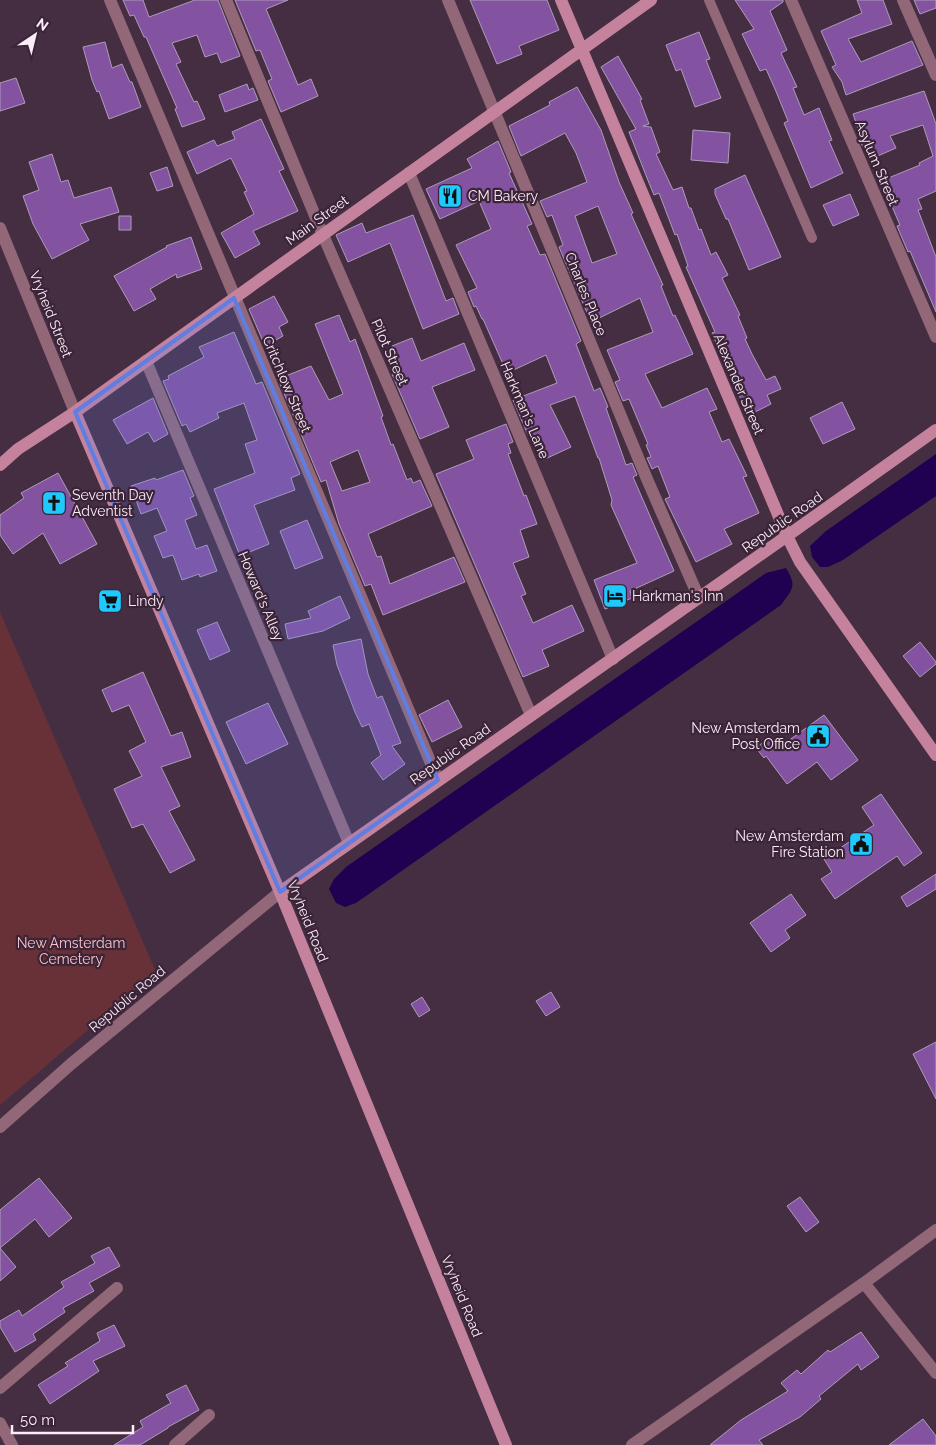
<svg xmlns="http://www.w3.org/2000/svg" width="936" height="1445" font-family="Raleway,sans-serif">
	<rect width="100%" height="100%" fill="#462e42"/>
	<path fill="#683137" d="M0,612L156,972L0,1105Z"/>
	<path fill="#200051" d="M936,454V496L843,560L828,567H820L812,557L810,546L826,531Z
		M786,568C797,586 793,589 781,605L356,903L345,907L336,903L329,889L334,879L346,867L766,573Z"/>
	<path fill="#8352a1" stroke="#ad9cb9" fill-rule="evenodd" d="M123,0H143L149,17L195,0H218L240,56L221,63L217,53L205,57L197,35L172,43L181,62L176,64L194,102L197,101L205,119L182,127L175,109L177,108L146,37H144L134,15L130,16Z
		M235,0H288L266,9L298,85L311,79L318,96L281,112L268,81L272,79L260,50L256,51Z
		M470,0H547L559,30L519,46L522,54L497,64Z
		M735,0H783V2L770,11L787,50L781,53L797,87L793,88L804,115L819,108L832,140L829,141L843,173L811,188L784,123L788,121L775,89L766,69L760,71L742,34L754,29Z
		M857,0H883L892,24L848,39L861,62L912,41L923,65L846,95L842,82L832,67L836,65L821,31L862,13Z
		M914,0H936V8L920,14Z
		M699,32L710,59L706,60L721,98L695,107L681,69L676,71L666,45Z
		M105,42L112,68L122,64L130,82H132L141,107L109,119L99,91L97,92L92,80L83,47Z
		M618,56L642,99L640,100L649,124L643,126L651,127L660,152L656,154L673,190L682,187L689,208H691L699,230L701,229L711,255L716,252L728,275L722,278L740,315L738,316L747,338L745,339L752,354L766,380L775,376L781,389L767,395L771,404L749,415L739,395L742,393L732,375H734L722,348L719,349L712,333L715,332L686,267L688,266L677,234L675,235L659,193L654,195L647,178L629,132L636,129L601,67Z
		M16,78L25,103L0,111V83Z
		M247,84L249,90L253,88L258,100L225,112L219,95Z
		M577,87L601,130L619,182L633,213L631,214L663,285L661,286L673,316L675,315L693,354L645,374L662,408L707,388L717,409L709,412L722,442L729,439L747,476L743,477L759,513L724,529L732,544L696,562L665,499L670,497L658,466L652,469L647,458L651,457L646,445L648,444L629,399L623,401L615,382L620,380L607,350L653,332L640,298L591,322L559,247L563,245L552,215L547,217L540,201L587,182L576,153L565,133L521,156L509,126L550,105L549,102ZM598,206L617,254L592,263L575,216Z
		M924,91L936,124V191L918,199L922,209L918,210L936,257V312L910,251L908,252L897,226L900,225L881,181L920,165L919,163L933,156L923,125L890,136L896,148L873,158L868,148L865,150L861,143L859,138L861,137L853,114Z
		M261,119L284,169L279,171L298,211L253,231L260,244L235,258L221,233L254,214L244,192L247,191L231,158L197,174L187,152L214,140L217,146L235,139L232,132Z
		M693,130L730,133L728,163L691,160Z
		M498,141L511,172L509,173L532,224L527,226L540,255L545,254L581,341L576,344L594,391L600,388L608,407L606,408L626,465L632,463L637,475L633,477L674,571L630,591L632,598L605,609L594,580L637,563L611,505L612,500L599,458H598L575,396L550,405L571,447L543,460L530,434L528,435L513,400L557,383L546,355L507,373L483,319H482L476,306L474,307L468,292L477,288L456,245L491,229L479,201L440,219L426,189L472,168L467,159Z
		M52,154L61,182L68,180L74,198L111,187L119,212L80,224L89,240L52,259L33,224L23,196L39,190L29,162Z
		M167,167L173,186L157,191L150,173Z
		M745,175L781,257L749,270L728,219H726L715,194V189Z
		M850,194L859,215L833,226L823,205Z
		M413,215L446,301L453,298L459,314L423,329L390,243L348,262L336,235L362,223L366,233Z
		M119,216H131V230H119Z
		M191,237L202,269L177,278L176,274L150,289L156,299L134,311L114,276L167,247L166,246Z
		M274,296L288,322L279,327L283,336L265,346L249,309Z
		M339,315L350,342L355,339L383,416L381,417L391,445L393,444L407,480L411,478L413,483L420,480L432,506L368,534L377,557L381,556L390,584L454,557L465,582L383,615L371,584L365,586L339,524L326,480L321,482L278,379L311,366L329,400L343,394L315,324ZM358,450L370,482L342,491L330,462Z
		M234,332L256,384L262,382L300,474L291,478L295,490L254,505L269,544L240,556L214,489L255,473L245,444L257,440L244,403L217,413L219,418L190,432L186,424L182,426L163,381L169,379L168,376L204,357L199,347Z
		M412,338L421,361L464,343L475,370L432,387L449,427L420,439L392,374L402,370L392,346Z
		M153,398L168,434L154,442L148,432L127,444L113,420Z
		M842,402L855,429L823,444L810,418Z
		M506,424L513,442L508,444L511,453L508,454L524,496L526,495L537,524L520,530L529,557L513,563L526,594L521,596L533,623L572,605L584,631L542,650L549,666L523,677L436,474L474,459L466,440Z
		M183,470L194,496L190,498L197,515L185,520L196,549L207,545L217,571L200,577L199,574L182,580L173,555L163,558L154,536L167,531L157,508L141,514L131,486L155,478L156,480Z
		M58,473L97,544L60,564L43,533L13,554L0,535V515L24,498L21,493Z
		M307,520L323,558L295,569L280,531Z
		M340,596L350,618L323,631L288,639L285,624L311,618L308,611Z
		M217,622L230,651L210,660L197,630Z
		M361,639L368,674L377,698L382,696L401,743L392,746L405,764L383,780L371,763L381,755L369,724L362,727L355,712L337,665L333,645Z
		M920,642L936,662V664L920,677L903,656Z
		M143,672L171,736L182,732L191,757L161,767L180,806L169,811L195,860L170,873L143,824L132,828L114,789L142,776L129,751L146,742L129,705L112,712L102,690Z
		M448,700L462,727L432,742L419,715Z
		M268,703L288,744L246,764L226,722Z
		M824,715L858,760L831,780L817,762L787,784L766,756L764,758L756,748L768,738L777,749Z
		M881,794L922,853L904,866L897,856L835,899L821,879L832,872L824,859L874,825L862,807Z
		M936,874V889L907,907L901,897Z
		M791,894L806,915L785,930L790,938L771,952L750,923Z
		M551,992L560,1007L546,1016L536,1001Z
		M422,997L430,1010L419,1017L411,1004Z
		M936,1042V1099L913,1054Z
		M39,1178L72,1218L49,1237L35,1219L0,1248L16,1267L0,1281V1210Z
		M800,1197L819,1222L806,1232L787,1206Z
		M109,1247L120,1266L89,1283L94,1291L63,1308L65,1312L33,1334L36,1340L15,1352L0,1327V1321L19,1310L22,1316L64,1287L61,1282L95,1263L91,1256Z
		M114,1325L125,1346L93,1361L99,1371L50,1404L38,1385L68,1366L65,1363L100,1341L97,1333Z
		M861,1332L879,1357L861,1370L858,1364L819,1396L821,1399L800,1417L759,1440L763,1445H710L741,1420L788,1391L781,1383L797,1370L801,1374L828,1350L830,1352Z
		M186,1385L199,1410L168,1427V1428L140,1445H114L143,1427L140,1421L171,1403L166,1395Z
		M923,1419L936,1436V1445H889Z"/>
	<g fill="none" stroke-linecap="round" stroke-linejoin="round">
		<path stroke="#926879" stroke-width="10" d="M709,0L812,238"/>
		<path stroke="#926879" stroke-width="12" d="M110,0L438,780
			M226,0L323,235L531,715
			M448,0L647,479L699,598
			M791,0L936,337
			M903,0L936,75
			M409,173L613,659
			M0,228L75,412
			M146,361L349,843
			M0,1127L71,1064L280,892
			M864,1283L936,1373
			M0,1388L117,1288
			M0,1423L12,1445
			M175,1445L209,1415
			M632,1445L864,1283L936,1230"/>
		<path stroke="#c5829d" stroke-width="12" d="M561,0L787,536L800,562L936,755
			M75,412L280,892L506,1445
			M0,465L18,449L75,412L651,0
			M280,892L787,536L936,430"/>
	</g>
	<path fill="#607de2" fill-opacity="0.2" stroke="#607de2" stroke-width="4" stroke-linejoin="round" d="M234,298L438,780L280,892L75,412Z"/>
	<defs>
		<symbol id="restaurant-square" viewBox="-11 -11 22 22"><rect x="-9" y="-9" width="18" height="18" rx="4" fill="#20c9fd" stroke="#3b2437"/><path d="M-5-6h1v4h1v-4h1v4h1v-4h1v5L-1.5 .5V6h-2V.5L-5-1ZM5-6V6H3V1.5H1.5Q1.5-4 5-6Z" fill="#111"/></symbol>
		<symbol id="church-square" viewBox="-11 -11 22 22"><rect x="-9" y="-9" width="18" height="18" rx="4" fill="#20c9fd" stroke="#3b2437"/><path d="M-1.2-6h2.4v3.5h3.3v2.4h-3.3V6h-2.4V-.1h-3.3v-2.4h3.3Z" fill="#111"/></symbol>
		<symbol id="hotel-square" viewBox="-11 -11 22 22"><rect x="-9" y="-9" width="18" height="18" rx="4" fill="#20c9fd" stroke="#3b2437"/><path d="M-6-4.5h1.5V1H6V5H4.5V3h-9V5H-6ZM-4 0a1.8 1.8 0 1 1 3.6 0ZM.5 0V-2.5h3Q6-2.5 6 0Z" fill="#111"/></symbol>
		<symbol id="supermarket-square" viewBox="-11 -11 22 22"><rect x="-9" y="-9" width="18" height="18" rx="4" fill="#20c9fd" stroke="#3b2437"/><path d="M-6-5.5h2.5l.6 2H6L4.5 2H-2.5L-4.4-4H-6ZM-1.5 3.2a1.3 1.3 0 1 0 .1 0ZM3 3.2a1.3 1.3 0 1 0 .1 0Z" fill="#111"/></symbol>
		<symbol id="civic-square" viewBox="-11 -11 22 22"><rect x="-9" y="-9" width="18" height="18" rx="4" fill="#20c9fd" stroke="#3b2437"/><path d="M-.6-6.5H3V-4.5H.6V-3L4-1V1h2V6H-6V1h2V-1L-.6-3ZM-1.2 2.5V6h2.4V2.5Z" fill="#111"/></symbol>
	</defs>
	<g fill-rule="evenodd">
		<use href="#restaurant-square" x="436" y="182" width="28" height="28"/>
		<use href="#church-square" x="40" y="489" width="28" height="28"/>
		<use href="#hotel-square" x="601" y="582" width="28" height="28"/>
		<use href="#supermarket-square" x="96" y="587" width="28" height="28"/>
		<use href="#civic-square" x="804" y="722" width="28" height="28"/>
		<use href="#civic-square" x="847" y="830" width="28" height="28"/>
	</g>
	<g text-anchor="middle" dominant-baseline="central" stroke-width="4.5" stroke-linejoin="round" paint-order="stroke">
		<g font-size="14" fill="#fbecf8" stroke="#3b2437">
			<text transform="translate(877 163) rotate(67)">Asylum Street</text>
			<text transform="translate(317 220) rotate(-36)">Main Street</text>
			<text transform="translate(586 294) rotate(68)">Charles Place</text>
			<text transform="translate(51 314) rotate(68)">Vryheid Street</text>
			<text transform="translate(390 352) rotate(66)">Pilot Street</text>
			<text transform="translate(287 384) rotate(67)">Critchlow Street</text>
			<text transform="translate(739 384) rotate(67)">Alexander Street</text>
			<text transform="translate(525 410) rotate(67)">Harkman's Lane</text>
			<text transform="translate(782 522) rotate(-35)">Republic Road</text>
			<text transform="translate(261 596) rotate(67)">Howard's Alley</text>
			<text transform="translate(450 754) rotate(-35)">Republic Road</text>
			<text transform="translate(308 921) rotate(68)">Vryheid Road</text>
			<text transform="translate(127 999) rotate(-40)">Republic Road</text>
			<text transform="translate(462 1296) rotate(68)">Vryheid Road</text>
		</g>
		<g font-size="14" fill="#fbecf8" stroke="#3b2437" text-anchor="start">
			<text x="468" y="196">CM Bakery</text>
			<text x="72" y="495">Seventh Day<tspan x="72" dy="16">Adventist</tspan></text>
			<text x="632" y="596">Harkman's Inn</text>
			<text x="128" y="601">Lindy</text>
			<text x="800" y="728" text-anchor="end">New Amsterdam<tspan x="800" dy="16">Post Office</tspan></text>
			<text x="844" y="836" text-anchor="end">New Amsterdam<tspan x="844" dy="16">Fire Station</tspan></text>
		</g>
		<g font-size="14" fill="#f9c2c5" stroke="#3b2437">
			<text x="71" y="943">New Amsterdam<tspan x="71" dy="16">Cemetery</tspan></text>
		</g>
	</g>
	<g transform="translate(35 35) rotate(35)" stroke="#3b2437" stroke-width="4" paint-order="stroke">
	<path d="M0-4L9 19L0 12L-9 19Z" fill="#fbecf8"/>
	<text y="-8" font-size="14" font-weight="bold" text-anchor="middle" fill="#fbecf8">N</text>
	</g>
	<path d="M12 1425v8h121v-8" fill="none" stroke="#fbecf8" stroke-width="2.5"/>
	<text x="20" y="1425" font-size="15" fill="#fbecf8" stroke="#3b2437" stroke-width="4" paint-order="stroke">50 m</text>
</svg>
